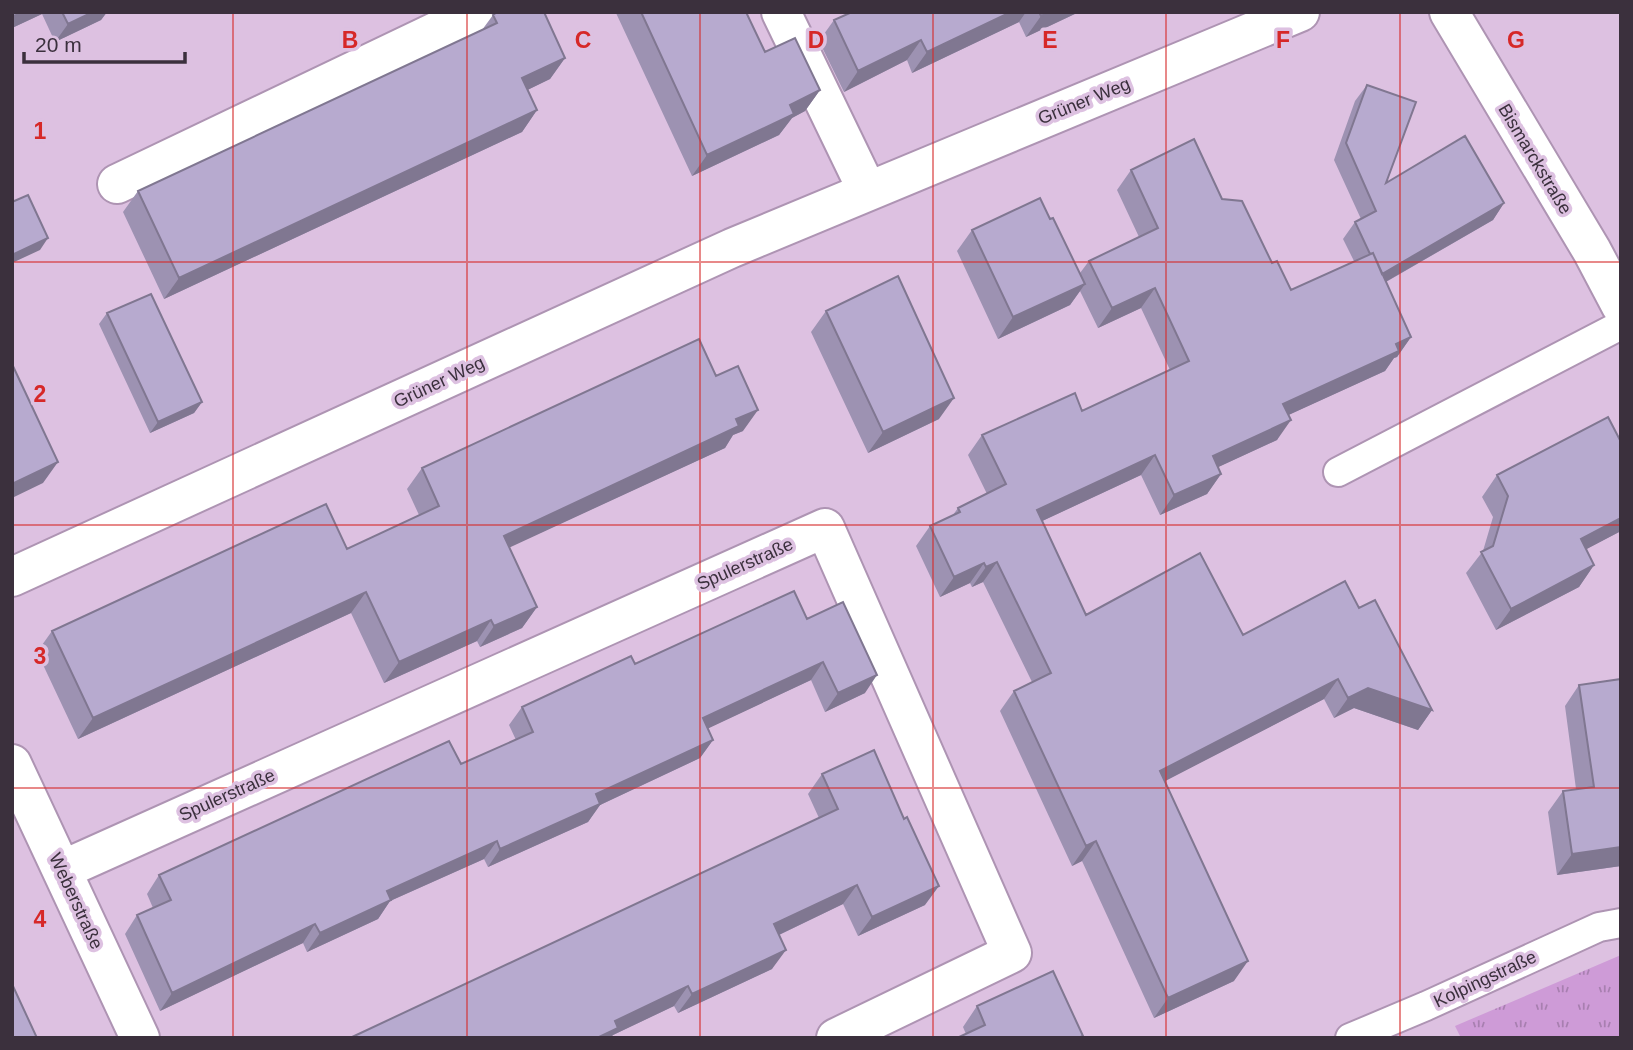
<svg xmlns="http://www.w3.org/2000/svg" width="1633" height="1050" font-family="Arial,sans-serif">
	<defs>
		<pattern id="grass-tufts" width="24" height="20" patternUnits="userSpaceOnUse" patternTransform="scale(1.75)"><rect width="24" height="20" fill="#ce9bd7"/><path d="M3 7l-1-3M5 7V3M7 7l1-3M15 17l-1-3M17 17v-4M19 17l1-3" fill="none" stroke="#a87fb0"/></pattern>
	</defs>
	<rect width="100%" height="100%" fill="#ddc1e1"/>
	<path fill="url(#grass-tufts)" d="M1621,955V1038H1461L1455,1026Z"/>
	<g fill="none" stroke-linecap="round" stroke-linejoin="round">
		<defs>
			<path id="lane" d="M1338,472L1621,325
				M1350,1038L1426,1006L1599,927L1621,923"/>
			<path id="street" d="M781,12L867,190
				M1449,12L1592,251L1621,306
				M117,184L477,12
				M12,764L140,1038
				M62,870L825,528L1012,953L836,1038"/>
			<path id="secondary" d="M12,577L732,248L1300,12"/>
		</defs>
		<use href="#lane" stroke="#ae94b3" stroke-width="32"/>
		<use href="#street" stroke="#ae94b3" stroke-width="42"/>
		<use href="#secondary" stroke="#ae94b3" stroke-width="42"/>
		<use href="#lane" stroke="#fff" stroke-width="28"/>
		<use href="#street" stroke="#fff" stroke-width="38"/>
		<use href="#secondary" stroke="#fff" stroke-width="38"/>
	</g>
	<path fill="#9d92b2" d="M12,12H107L101,20L55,42L42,14L12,28Z
		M617,12H746L765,52L820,90L805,111L792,118L779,135L692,176L616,13Z
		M852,12H1079L1026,37L1019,22L912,73L907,60L844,92L819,41L834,20Z
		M493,15L565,58L550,79L527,90L537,110L522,132L164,299L123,212L138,191L482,30Z
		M1367,85L1386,183L1504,203L1493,220L1386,282L1411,337L1397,357L1394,358L1385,371L1288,415L1277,440L1218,467L1221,474L1207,494L1160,515L1141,475L1042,521L1086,615L1243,635L1359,608L1432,710L1418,730L1354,708L1334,718L1324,699L1164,781L1234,981L1154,1018L1082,861L1072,866L1000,711L1014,691L1032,682L983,582L972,587L970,583L940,597L916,546L930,526L953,515L958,508L987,494L968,455L982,435L1082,411L1170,370L1141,308L1098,328L1080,291L1070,305L998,339L957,251L972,230L1050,219L1080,273L1089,261L1139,237L1117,190L1131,170L1222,199L1272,263L1291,290L1354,261L1343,239L1355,222L1361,219L1334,160L1355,101Z
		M826,311L939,419L868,453L811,332Z
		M107,313L202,402L194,413L150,433L99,324Z
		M716,376L743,431L733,435L725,448L509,547L537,607L522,628L480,647L477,641L384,683L351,613L78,739L37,652L52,631L347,549L419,515L407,489L422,468Z
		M1621,442V531L1586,549L1594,565L1579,587L1496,630L1466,573L1483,551L1493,517L1482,497L1497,475Z
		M807,619L865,693L825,712L811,680L708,728L713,740L700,758L600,805L588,822L488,867L484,859L390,901L378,919L307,952L303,943L160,1011L125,934L137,915L153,908L147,894L159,875L461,764L516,740L509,725L522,707L635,664Z
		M1621,679V866L1557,875L1548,812L1563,791L1576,789L1565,706L1579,685Z
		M822,774L925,905L858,936L843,904L779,935L772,969L678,1013L674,1006L613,1035L350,1038L819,818L808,794Z
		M977,1006L1083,1036L966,1034L963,1027Z"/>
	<path fill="#807791" d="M20,12H44L42,14L12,28V16Z
		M93,12H107L101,20L55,42L68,24Z
		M1011,12H1026L1019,22L912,73L927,52Z
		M1049,12H1079L1026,37L1041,16Z
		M921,40L907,60L844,92L858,71Z
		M565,58L550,79L507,100L522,78Z
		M820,90L805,111L792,118L779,135L692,176L707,155L790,105Z
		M537,110L522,132L164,299L179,278Z
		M1504,203L1493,220L1368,292L1380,275Z
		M48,238L40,250L12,263V255Z
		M1085,284L1070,305L998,339L1013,317Z
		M1155,288L1141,308L1098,328L1112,308Z
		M1411,337L1397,357L1394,358L1385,371L1269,424L1283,404Z
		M954,398L939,419L868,453L883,432Z
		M202,402L194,413L150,433L158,422Z
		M758,410L743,431L733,435L725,448L489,557L504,536L736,419Z
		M1291,420L1277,440L1199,476L1213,456Z
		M1155,455L1141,475L1023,530L1037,510Z
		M58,462L43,483L12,498V484Z
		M1221,474L1207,494L1160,515L1174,495Z
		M1621,518V531L1566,560L1581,539Z
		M997,562L983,582L972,587L986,567Z
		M984,563L970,583L940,597L954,577Z
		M1594,565L1579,587L1496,630L1511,609Z
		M366,592L351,613L78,739L93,718Z
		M537,607L522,628L480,647L494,626Z
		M491,620L477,641L384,683L399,662Z
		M823,662L811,680L690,737L703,718Z
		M877,675L865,693L825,712L838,693Z
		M1338,679L1324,699L1146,791L1160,771Z
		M1368,688L1432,710L1418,730L1354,708L1334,718L1348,698Z
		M713,740L700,758L600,805L588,822L488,867L500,849L596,794Z
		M497,841L484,859L390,901L378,919L307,952L320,933L387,891Z
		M1096,841L1082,861L1072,866L1086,846Z
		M1621,847V866L1557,875L1572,854Z
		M857,885L843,904L760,944L774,924Z
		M939,886L925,905L858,936L872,917Z
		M315,924L303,943L160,1011L172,993Z
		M786,950L772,969L678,1013L692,994Z
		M1248,961L1234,981L1154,1018L1168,998Z
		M688,986L674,1006L613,1035L611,1038H597L615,1021Z"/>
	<path fill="#b7aacf" stroke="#807791" stroke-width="2" d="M62,12H93L68,24Z
		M497,12H544L565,58L522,78L537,110L179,278L138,191L497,23L493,15Z
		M641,12H746L765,52L795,38L820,90L790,105L794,114L707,155Z
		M852,12H1011L927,52L921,40L858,71L834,20Z
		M1039,12H1049L1041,16Z
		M1367,85L1416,102L1386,183L1465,136L1504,203L1382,274L1373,253L1370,254L1355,222L1376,211L1346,143Z
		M1194,139L1222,199L1242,201L1272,263L1277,261L1291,290L1373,253L1411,337L1396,344L1399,351L1283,404L1291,420L1213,456L1221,474L1174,495L1155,455L1037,510L1086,615L1200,553L1243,635L1345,581L1359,608L1375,600L1432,710L1368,688L1348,698L1338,679L1160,771L1248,961L1168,998L1096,841L1086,846L1014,691L1051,673L997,562L986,567L984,563L954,577L930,526L960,512L958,508L1006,484L982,435L1075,393L1082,411L1189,361L1155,288L1112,308L1089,261L1158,228L1131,170Z
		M28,195L48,238L12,255V202Z
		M1040,198L1050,219L1053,218L1085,284L1013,317L972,230Z
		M898,276L954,398L883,432L826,311Z
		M151,294L202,402L158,422L107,313Z
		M699,339L716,376L738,366L758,410L736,419L739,426L504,536L537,607L494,626L491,620L399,662L366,592L93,718L52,631L326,504L347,549L439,506L422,468Z
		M12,364L58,462L12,484Z
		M1608,417L1621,442V518L1581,539L1594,565L1511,609L1481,552L1493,546L1508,496L1497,475Z
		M794,591L807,619L843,602L877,675L838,693L823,662L703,718L713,740L596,794L600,804L500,849L497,841L387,891L391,900L320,933L315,924L172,993L137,915L171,900L159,875L449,741L461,764L533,732L522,707L631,656L635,664Z
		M1621,679V847L1572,854L1563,791L1594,787L1579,685Z
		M874,750L904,819L907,817L939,886L872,917L857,885L774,924L786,950L692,994L688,986L615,1021L618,1028L597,1038H350L838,809L822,774Z
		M1053,971L1083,1036L1078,1038H957L985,1025L977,1006Z
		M12,984L37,1038H12Z"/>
	<path fill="none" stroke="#d62828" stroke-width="2" stroke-opacity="0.55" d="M233,12V1038M467,12V1038M700,12V1038M933,12V1038M1166,12V1038M1400,12V1038M12,262H1621M12,525H1621M12,788H1621"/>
	<g text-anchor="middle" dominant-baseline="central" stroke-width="7" stroke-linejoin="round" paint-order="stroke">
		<g font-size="18" fill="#3b303d" stroke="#ddc1e1">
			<text transform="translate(1084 101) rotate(-22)">Grüner Weg</text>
			<text transform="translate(1535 159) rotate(59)">Bismarckstraße</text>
			<text transform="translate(439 382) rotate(-25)">Grüner Weg</text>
			<text transform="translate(745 564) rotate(-24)">Spulerstraße</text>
			<text transform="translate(227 795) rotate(-24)">Spulerstraße</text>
			<text transform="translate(76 901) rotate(65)">Weberstraße</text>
			<text transform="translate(1485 979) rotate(-25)">Kolpingstraße</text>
		</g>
	</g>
	<g font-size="23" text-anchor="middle" font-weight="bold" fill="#d62828" stroke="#ddc1e1" stroke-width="7" stroke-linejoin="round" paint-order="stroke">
		<text x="350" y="48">B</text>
		<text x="583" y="48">C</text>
		<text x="816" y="48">D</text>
		<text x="1050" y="48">E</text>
		<text x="1283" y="48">F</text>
		<text x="1516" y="48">G</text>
		<text x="40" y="139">1</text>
		<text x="40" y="402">2</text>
		<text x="40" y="664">3</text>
		<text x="40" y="927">4</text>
	</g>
	<rect width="1633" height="1050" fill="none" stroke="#3b303d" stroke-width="28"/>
	<path d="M24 52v10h161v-10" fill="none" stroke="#3b303d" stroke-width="3.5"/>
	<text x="35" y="52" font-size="21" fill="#3b303d" stroke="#ddc1e1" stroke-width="5" paint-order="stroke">20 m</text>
</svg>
